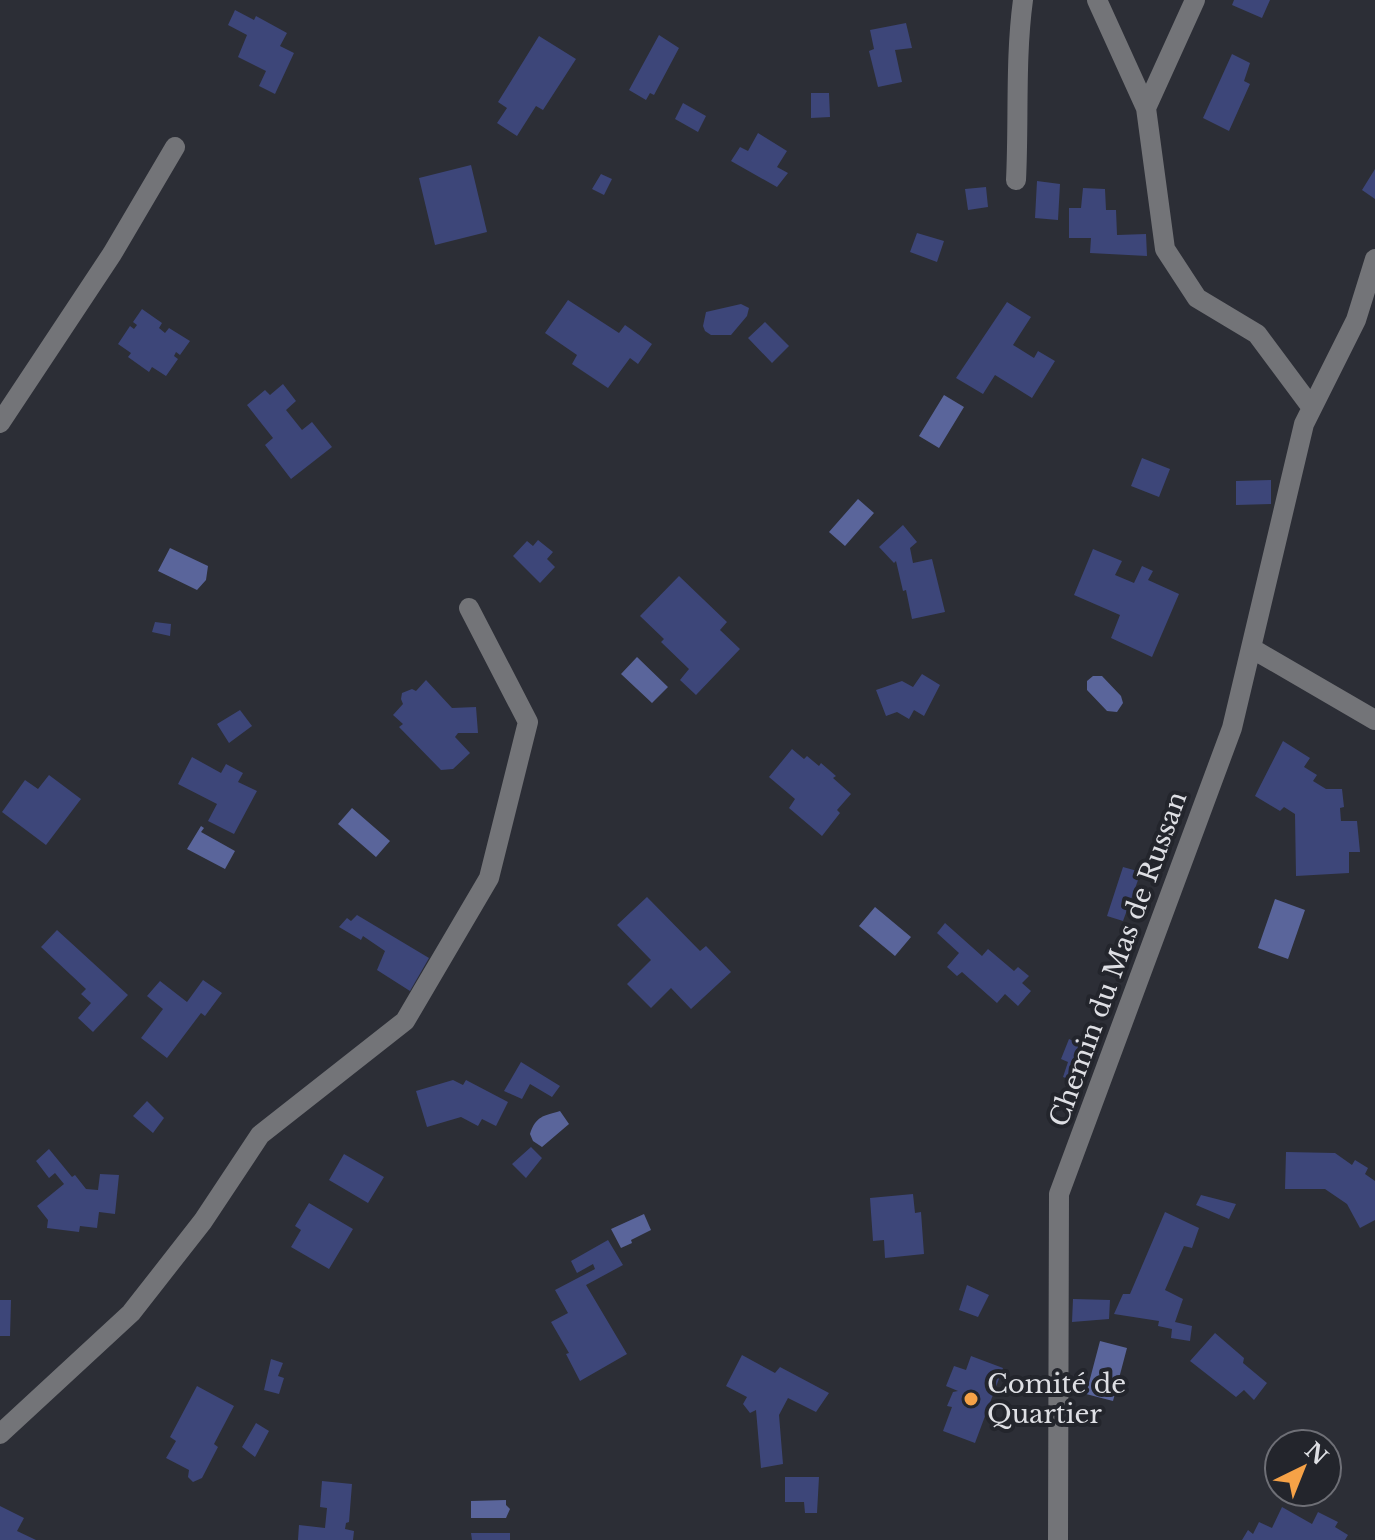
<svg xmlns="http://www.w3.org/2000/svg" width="1375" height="1540" font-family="'Libre Baskerville',serif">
	<rect width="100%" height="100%" fill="#2c2e36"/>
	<path fill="#5a659b" d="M944,395L964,407L939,448L919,436Z
		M858,499L874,513L845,546L829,532Z
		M170,548L208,566L206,580L197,590L158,571Z
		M637,657L668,687L652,703L621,674Z
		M1093,676H1102L1121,696L1123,703L1117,712L1107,711L1087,690V681Z
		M352,808L390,841L376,857L338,824Z
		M201,826L204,828L201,832L235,851L225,869L187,849Z
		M1275,899L1305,910L1288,959L1258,948Z
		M875,907L911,937L895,956L859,926Z
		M560,1111L569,1124L542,1147L533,1141L530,1134C536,1116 543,1116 560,1111Z
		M644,1214L651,1230L631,1240L632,1243L621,1248L611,1229Z
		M1100,1341L1127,1348L1113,1401L1086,1394Z
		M506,1500V1505L510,1509L506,1518H471V1501Z"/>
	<path fill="#3d4679" d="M1234,0H1270L1262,18L1232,5Z
		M235,10L254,20L256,16L287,33L280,46L294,53L275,94L259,86L266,71L238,57L247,35L228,25Z
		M906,23L912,48L895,50L902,82L878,87L869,51L874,49L870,30Z
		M659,35L679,48L654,95L650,93L646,100L629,90Z
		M539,36L576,59L543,110L536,106L517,136L497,123L507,108L498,102Z
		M1232,54L1250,63L1244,81L1250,84L1229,131L1203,118Z
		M811,93H829L830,117L811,118Z
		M683,103L706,116L698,132L675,119Z
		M758,133L787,151L777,167L788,173L777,187L731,161L740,147L748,151Z
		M471,165L487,232L435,245L419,178Z
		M1375,169V199L1362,190Z
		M601,174L612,179L604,195L592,189Z
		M1037,181L1060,184L1058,220L1035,218Z
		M986,187L988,207L968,210L965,189Z
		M1083,188L1105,189L1106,210H1116L1117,235L1146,234L1147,256L1090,253L1091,238H1069V208H1081Z
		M917,233L944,241L937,262L910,252Z
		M568,300L619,333L625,325L652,344L638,364L630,358L608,388L572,364L577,355L545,333Z
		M1007,302L1031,317L1013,345L1034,358L1038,351L1055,361L1032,398L995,375L983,394L956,378Z
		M741,304L749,308L747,316L731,335H711L705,331L703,326L706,312Z
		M142,309L162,323L159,328L165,333L169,328L190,341L180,355L176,352L174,356L178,359L166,376L152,367L149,372L128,357L131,353L118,344L130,326L134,329L137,325L133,322Z
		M765,322L789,346L772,363L748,338Z
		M283,384L296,401L286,410L302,430L312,422L332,447L291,479L265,445L273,438L247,405L265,390L270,395Z
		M1142,458L1170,469L1159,497L1131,486Z
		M1271,480V504L1236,505V481Z
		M903,525L917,542L910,548L913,563L932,559L945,612L912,619L906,590L903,591L896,561L894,563L879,547Z
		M538,540L553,552L547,559L555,567L540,583L513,556L527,541L533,546Z
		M1093,549L1122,561L1115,575L1134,583L1142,566L1153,571L1148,580L1179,594L1152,657L1111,638L1120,615L1074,595Z
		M679,576L727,622L720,630L740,649L696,695L680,680L689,669L661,642L664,639L640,616Z
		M155,622L171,624L170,636L152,632Z
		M922,674L940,685L924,716L914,710L909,719L897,712L886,716L876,690L902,681L913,687Z
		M426,680L452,708L476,707L478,733H458L455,737L470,753L453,769L441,770L399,727L403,724L393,715L403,704L401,699L402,693L412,689L416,691Z
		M240,710L252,726L229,743L217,724Z
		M1283,741L1310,758L1304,767L1317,775L1313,781L1326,789H1342L1344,807L1340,808L1341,821H1357L1360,852H1349V873L1296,876L1295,814L1284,807L1280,811L1255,796Z
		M792,749L804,759L807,756L819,766L821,763L836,776L833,778L851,794L837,810L840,813L822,836L789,808L795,799L769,777Z
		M192,757L221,773L226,764L243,773L238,782L257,791L234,834L208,821L217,804L178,784Z
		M49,775L81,799L46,845L2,812L25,780L38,789Z
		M1123,867L1141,872L1123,921L1107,916Z
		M647,897L700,951L706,946L731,972L691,1009L671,988L651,1008L627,984L651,960L617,925Z
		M357,915L429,958L410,991L377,970L385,951L363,936L361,940L339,927L347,918L351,921Z
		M945,923L982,956L988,949L1014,971L1018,967L1029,976L1022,983L1031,991L1018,1006L1005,994L997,1003L962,972L957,976L947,967L959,953L937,933Z
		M57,930L128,995L93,1032L78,1018L91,1003L81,994L86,989L41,947Z
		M203,980L222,993L205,1016L201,1013L167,1058L141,1038L163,1009L147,996L160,981L187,1002Z
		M1069,1039L1098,1052L1084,1085L1063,1077L1068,1062L1061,1059Z
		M521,1062L560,1086L552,1097L530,1084L522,1099L504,1091Z
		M453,1080L463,1085L466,1080L508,1102L496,1126L482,1119L478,1126L461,1117L427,1127L416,1091Z
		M147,1101L164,1118L153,1133L133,1116Z
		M531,1147L542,1158L526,1178L512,1164Z
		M49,1149L72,1177L75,1175L86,1189L98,1190L100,1174L119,1175L115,1214L99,1212L97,1228L80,1226L79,1232L47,1228L48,1220L37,1206L64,1184L55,1173L49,1178L36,1161Z
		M1286,1152L1335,1153L1352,1165L1355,1160L1368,1168L1365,1174L1375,1181V1220L1360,1228L1347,1204L1325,1189H1285Z
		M344,1154L384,1177L368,1203L329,1180Z
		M913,1194L915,1213L921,1212L924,1254L885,1258L884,1240L873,1241L870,1198Z
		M1201,1195L1236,1204L1229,1219L1196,1205Z
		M309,1203L353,1229L329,1269L291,1247L301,1230L295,1226Z
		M1165,1212L1199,1228L1192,1248L1184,1246L1165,1290L1183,1299L1175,1322L1192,1326L1190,1341L1171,1338L1172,1329L1158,1326L1159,1321L1114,1314L1123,1294H1130Z
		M608,1240L623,1265L586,1285L627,1354L580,1381L566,1354L569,1353L551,1322L568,1313L555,1290L595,1269L593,1264L577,1273L571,1261Z
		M967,1285L989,1295L978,1317L959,1310Z
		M1073,1299L1110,1300L1109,1319L1072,1322Z
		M0,1300H11L10,1336H0Z
		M1215,1333L1244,1358L1243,1363L1267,1383L1254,1400L1244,1390L1236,1397L1190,1361Z
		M742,1355L775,1373L780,1367L829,1393L816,1412L788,1398L779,1415L783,1464L761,1468L756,1410L750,1413L743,1404L747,1397L726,1386Z
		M971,1356L1003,1368L975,1443L943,1431L952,1407L947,1406L953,1392L958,1391L946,1386L954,1366L966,1370Z
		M271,1359L283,1363L278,1376L284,1378L279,1394L264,1390Z
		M197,1386L234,1406L214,1444L218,1447L202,1478L193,1482L188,1477L189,1470L166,1458L176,1441L170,1437Z
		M256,1423L269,1431L255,1457L242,1447Z
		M785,1477H819L817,1513H805L804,1502H785Z
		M322,1481L352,1484L349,1522L346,1523L345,1529L354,1531L353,1540H298L299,1525L325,1528L327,1508L320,1507Z
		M0,1506L24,1518L17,1531L36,1540H0Z
		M1282,1507L1312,1524L1318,1512L1338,1522L1335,1527L1348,1535L1345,1540H1242L1248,1530L1253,1534L1259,1522L1272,1528Z
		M471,1533H510V1540H472Z"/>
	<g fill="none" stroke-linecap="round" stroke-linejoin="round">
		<path stroke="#737478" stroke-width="20" d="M1097,0L1146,108
			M1195,0L1146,108L1165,249L1197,298L1257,334L1312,408
			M1016,180C1019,120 1015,59 1023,0
			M0,423L112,254L175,147
			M1251,648L1375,720
			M0,1434L131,1313L203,1221L260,1135L405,1021L489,878L528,722L469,608
			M1058,1540L1059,1194L1232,728L1304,424L1356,320L1375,259"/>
	</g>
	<circle fill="#f6a247" stroke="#23252c" stroke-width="3" cx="971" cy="1399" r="8"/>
	<g text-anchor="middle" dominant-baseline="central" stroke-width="8" stroke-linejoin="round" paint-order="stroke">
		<g font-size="26" fill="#dedfe4" stroke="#23252c">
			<text transform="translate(1118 959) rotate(-70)">Chemin du Mas de Russan</text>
		</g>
		<g font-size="26" fill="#dedfe4" stroke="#23252c" text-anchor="start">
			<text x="987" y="1384">Comité de<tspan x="987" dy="30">Quartier</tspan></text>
		</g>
	</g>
	<g transform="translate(1303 1468) rotate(43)"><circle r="38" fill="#23252c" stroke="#6e6f76" stroke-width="2"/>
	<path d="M0-6L14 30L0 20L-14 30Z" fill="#f6a247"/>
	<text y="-12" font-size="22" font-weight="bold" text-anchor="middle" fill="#dedfe4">N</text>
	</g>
</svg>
